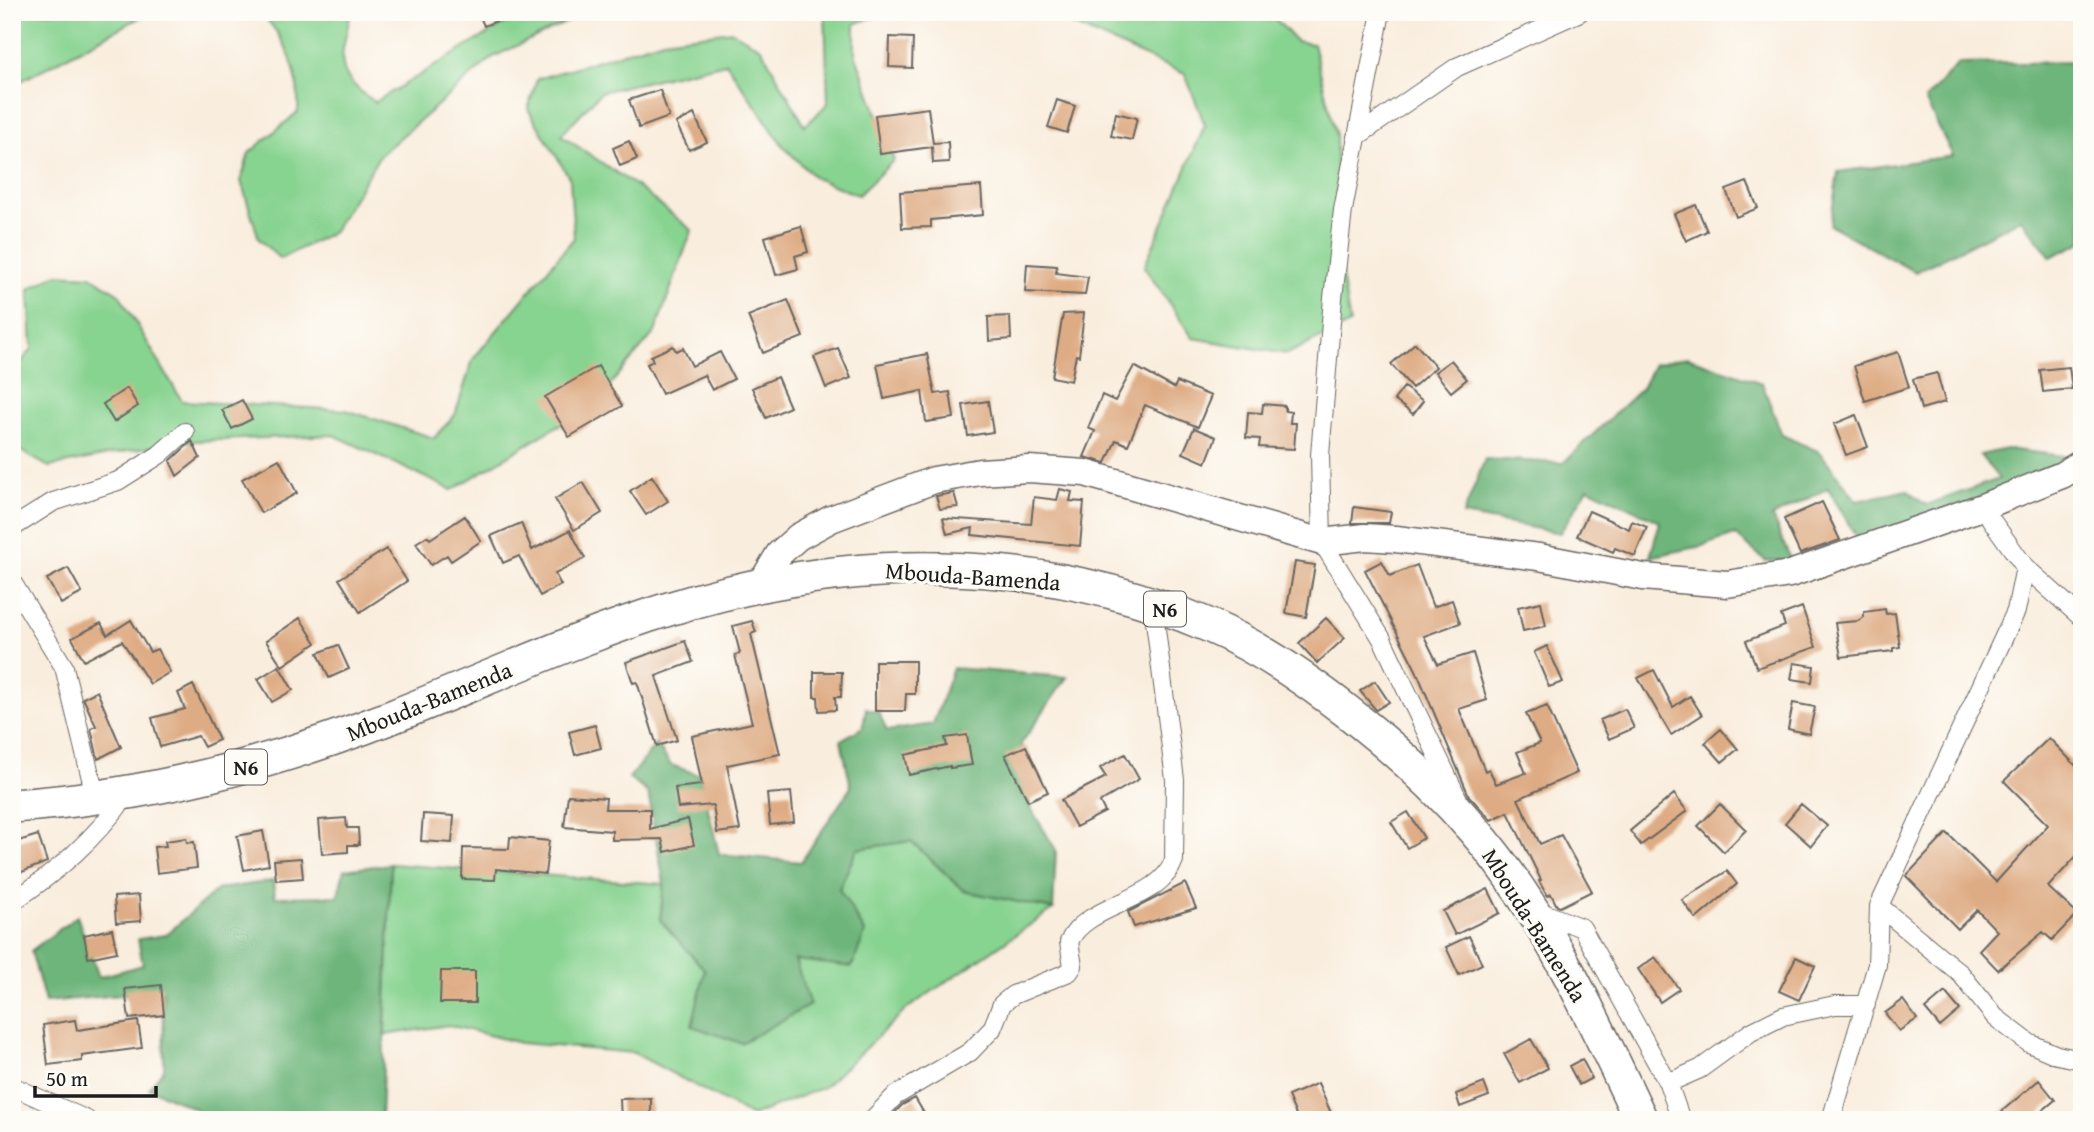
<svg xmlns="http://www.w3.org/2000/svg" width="2094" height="1132" font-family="'Gentium Book Plus',serif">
	<rect width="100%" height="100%" fill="#fdfcf7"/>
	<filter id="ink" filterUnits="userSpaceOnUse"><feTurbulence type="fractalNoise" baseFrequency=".0143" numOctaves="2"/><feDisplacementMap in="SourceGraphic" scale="14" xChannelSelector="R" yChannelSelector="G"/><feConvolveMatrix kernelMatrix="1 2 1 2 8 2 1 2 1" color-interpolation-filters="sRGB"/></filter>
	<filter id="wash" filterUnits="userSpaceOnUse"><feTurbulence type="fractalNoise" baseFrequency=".00686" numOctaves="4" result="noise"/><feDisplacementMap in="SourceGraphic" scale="28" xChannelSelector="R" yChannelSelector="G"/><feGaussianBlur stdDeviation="1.57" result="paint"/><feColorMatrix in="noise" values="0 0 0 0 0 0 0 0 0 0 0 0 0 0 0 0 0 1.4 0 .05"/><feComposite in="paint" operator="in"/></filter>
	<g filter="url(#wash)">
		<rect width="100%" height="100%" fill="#f9eddd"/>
		<path fill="#87d390" stroke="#527856" stroke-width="2" d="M12,12H150L21,81H12Z
			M259,12H351C341,59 331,73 375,102L524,12H588L493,57L380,155L333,232L280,259L259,239L241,181L249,153L298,112C300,74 288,38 259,12Z
			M825,12H886L855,24V53L894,160L858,195L815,178L784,147L726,63L601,92L561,135L636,186L692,230L655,332L595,403L452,490L334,435L173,442L49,467L12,446V373L32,349L29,289L57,274L91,276L119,294L182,401L346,410L434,438L455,415L473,359L574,238L570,179L528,109L537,79L663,40L732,31L761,48L805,126L828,103Z
			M1043,12H1269L1296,41L1313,44L1336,135L1338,252L1350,324L1287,354L1193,338L1144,267L1205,125L1185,74Z
			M911,841L964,891L1053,909L908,1008L824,1087L752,1116L634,1053L520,1043L449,1025L385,1035L391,864L664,884L660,920L705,970L693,1025L795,960L865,932L839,889L857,849Z"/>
		<path fill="#6db57a" stroke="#44684b" stroke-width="2" d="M2082,62V242L2051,257L2021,219L1915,272L1830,225L1838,172L1953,156L1925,100L1958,64Z
			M1687,357L1762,383L1782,435L1820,452L1857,501L1907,490L1926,505L1999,479L1980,455L2006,449L2063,456L2076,472L1862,547L1828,488L1772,517L1791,560L1766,561L1735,535L1702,546L1650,557L1660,522L1588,488L1560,533L1463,515L1485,459L1563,463L1642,388L1654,364Z
			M953,668L1067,677L1021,744L1030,807L1056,850L1053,909L964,891L911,841L857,849L839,889L865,932L852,967L795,960L810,1005L741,1043L692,1026L705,970L660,920L664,883L648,793L629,778L656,744L671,765L700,775L719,854L801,862L851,787L841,740L863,727L866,708L879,713L887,731L933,724Z
			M391,864L381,1120H196V1109L149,1088L164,1069L163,991L45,1002L31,951L77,916L99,977L143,965L138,939L166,935L218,889L273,881L275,897L338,896L344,870Z"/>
		<g id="blocks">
			<path fill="#deac84" d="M478,12H517V13L484,26Z
				M890,37L913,38L912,68L889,67Z
				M660,90L669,117L639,128L629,100Z
				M1057,100L1075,106L1067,133L1048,127Z
				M928,108L933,143L948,142L949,162L933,163L932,147L880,154L875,115Z
				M1116,113L1137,118L1132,140L1111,136Z
				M694,114L707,142L689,150L676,123Z
				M629,141L637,159L620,166L613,148Z
				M1747,182L1758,208L1736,217L1726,190Z
				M981,186L983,215L931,220V227L902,228L900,192Z
				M1696,205L1707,231L1686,241L1674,214Z
				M801,226L808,252L795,256L798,269L776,275L765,237Z
				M1027,264L1057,266L1056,273L1088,277L1085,295L1025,292Z
				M788,300L803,337L763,353L748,316Z
				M1084,313L1079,356L1076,355L1071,381L1052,377L1063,314Z
				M1010,316L1011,339L989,341L988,317Z
				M1415,343L1436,367L1412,388L1391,364Z
				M673,346L676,351L683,348L692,366L720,352L734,379L712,390L704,375L662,394L647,364L653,361L651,356Z
				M838,348L851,378L826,388L814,357Z
				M1898,352L1909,387L1865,401L1854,366Z
				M927,354L935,394L950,392L954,418L926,422L922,391L884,399L877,364Z
				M1451,360L1467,379L1451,392L1435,372Z
				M598,366L622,406L569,437L545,397Z
				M1134,366L1174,388L1177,382L1211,396L1198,427L1145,405L1128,445L1116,440L1106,463L1084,457L1095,431L1088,428L1102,395L1115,401Z
				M2069,367L2072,389L2043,392L2040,370Z
				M1937,373L1945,402L1921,409L1913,379Z
				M777,377L790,407L766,418L752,388Z
				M1404,387L1423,401L1413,414L1394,400Z
				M127,388L138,406L114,422L103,404Z
				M242,400L252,419L232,429L222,410Z
				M988,401L993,432L968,436L963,405Z
				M1263,404L1285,406V411L1291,412L1290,423H1296L1294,449L1259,447L1260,439L1246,438L1248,412L1262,413Z
				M1856,415L1868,447L1846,455L1834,424Z
				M1194,428L1216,437L1206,463L1183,453Z
				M192,441L200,458L177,476L170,461Z
				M279,459L297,493L261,513L242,479Z
				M652,476L668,501L646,515L630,491Z
				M583,482L602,513L574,530L555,499Z
				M1060,489L1072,492L1070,501L1084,502L1080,546L972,535L973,528L947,534L943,518L1031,524L1034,497L1057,500Z
				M954,493L958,507L940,509L936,496Z
				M1822,502L1840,540L1800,554L1784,519Z
				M1354,507L1391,512L1389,523H1352Z
				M1589,511L1629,529L1632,521L1647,527L1635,556L1615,548L1613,552L1577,536Z
				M465,516L481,541L451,561L447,555L431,565L416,543L427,536L430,539Z
				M521,523L532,550L570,530L585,558L555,574L561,585L540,596L519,556L503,563L491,536Z
				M386,549L407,581L360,612L339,579Z
				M1382,561L1390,576L1417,565L1433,607L1452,600L1460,623L1424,636L1438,664L1473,653L1487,700L1459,709L1485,771L1489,769L1496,784L1526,773L1517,752L1540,743L1526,714L1547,706L1577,773L1518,799L1540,844L1561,835L1592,891L1560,907L1557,906L1551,894L1547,896L1539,881L1541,880L1508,812L1491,820L1469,796L1416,670L1365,570Z
				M1295,562L1315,565L1306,617L1286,613Z
				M68,568L82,593L61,604L47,579Z
				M1541,602L1546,626L1523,631L1518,607Z
				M1802,607L1816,647L1757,668L1746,641L1785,626L1781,615Z
				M1885,609L1886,614L1895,613L1900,647L1893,648V651L1841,657L1835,623L1858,621L1864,617V612Z
				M300,618L316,643L282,666L266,641Z
				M1326,618L1345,638L1317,663L1299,643Z
				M131,620L150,652L157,649L170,672L150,684L122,641L84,661L72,638L101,623L107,635Z
				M752,621L756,632L751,634L780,754L727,765L740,830L717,833L713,805L678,808L675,788L702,785L692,736L752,723L735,655L740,653L733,626Z
				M685,641L693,662L656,676L677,740L657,746L637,682L633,683L626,662Z
				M338,645L349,669L329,678L318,653Z
				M1547,646L1563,682L1549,687L1534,652Z
				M875,661H915V694H906L905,711H875Z
				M1794,663L1814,666L1812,682L1791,679Z
				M279,666L293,690L272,702L258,679Z
				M1654,670L1673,707L1690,696L1702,715L1671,735L1638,678Z
				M814,672H842L841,697H835L836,710L819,711L818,697H814Z
				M1375,681L1389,702L1376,710L1360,691Z
				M193,685L219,740L204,747L198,736L160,747L152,718L185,709L178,693Z
				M97,691L121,747L98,759L91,729L96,726L83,698Z
				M1793,703L1815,707L1809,734L1788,729Z
				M1625,709L1634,728L1609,739L1600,720Z
				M595,725L601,748L575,755L569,732Z
				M1721,729L1738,749L1722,762L1705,743Z
				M967,735L972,765L950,768V766L909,775L905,755L947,746L945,738Z
				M2049,738L2082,772V850L2048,887L2077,914L2052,940L2043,932L1998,970L1979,950L1997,931L1977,910L1958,929L1906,876L1947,833L1996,882L2048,825L2004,781Z
				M1026,746L1048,792L1028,801L1005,755Z
				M1125,754L1139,779L1100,802L1105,812L1076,827L1061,800L1106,777L1100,768Z
				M791,792L794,822L770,825L767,794Z
				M1674,794L1687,811L1641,845L1630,831Z
				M568,795L606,798L605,809H650V829L688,819L694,845L665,852L662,839L612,840V831L564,827Z
				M1720,804L1746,830L1724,852L1698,826Z
				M1801,804L1827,826L1811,846L1785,823Z
				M1408,812L1424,838L1407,848L1391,822Z
				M423,814L454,816L452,843L421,841Z
				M346,818L347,828H358L359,845H348V852L322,854L319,820Z
				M263,831L269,865L244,870L237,836Z
				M38,835L47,862L12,876V843Z
				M510,837L549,841L545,874L496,869L495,880L462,879L463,848L509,849Z
				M186,838L187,843L194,842L197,868L157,873L154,847L166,846L165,841Z
				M301,858L303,878L276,880L274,860Z
				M1727,871L1737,884L1696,919L1682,900Z
				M1185,883L1196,908L1134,927L1128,912Z
				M1488,889L1500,913L1455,935L1443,911Z
				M139,895L141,921L116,923L114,897Z
				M112,929L117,952L88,958L84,935Z
				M1469,936L1482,964L1459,975L1446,947Z
				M1655,957L1679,989L1660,1002L1638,969Z
				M1796,957L1815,966L1799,1000L1779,991Z
				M441,971H475V1003H440Z
				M161,985L164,1015L129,1019L125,989Z
				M1945,992L1960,1010L1940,1027L1925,1009Z
				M1903,1000L1917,1019L1899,1031L1885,1013Z
				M75,1020L77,1030L138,1021L142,1048L82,1056V1061L48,1065L43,1025Z
				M1531,1039L1548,1068L1520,1083L1504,1054Z
				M1582,1059L1592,1078L1579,1085L1569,1066Z
				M2039,1080L2055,1100L2031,1120H2010L2002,1111Z
				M1318,1083L1334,1120H1298L1288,1096Z
				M1484,1083L1489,1096L1460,1107L1456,1094Z
				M651,1098V1120H621L620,1099Z
				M915,1098L928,1120H888L902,1105Z"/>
		</g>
	</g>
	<g filter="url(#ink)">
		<use href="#blocks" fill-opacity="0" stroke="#696560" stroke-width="2"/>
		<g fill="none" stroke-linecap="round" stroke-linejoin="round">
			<defs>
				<path id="street" d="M1381,12L1343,210L1333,298L1320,455L1322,542L1382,639L1458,799
					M1356,137L1457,67L1580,12
					M1982,507L2025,567L2082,618
					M12,528L53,502L118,481L159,455L185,432
					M12,582L64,667L96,799
					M12,902C60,870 92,841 127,795
					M1879,906L1961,974L1995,1017L2029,1043L2057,1055L2082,1060
					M1536,910L1582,928L1668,1083L1681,1120
					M1668,1083L1700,1069L1751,1032L1783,1016L1835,1005H1866
					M12,1086L87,1120
					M872,1120L895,1096L970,1052L992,1029L1002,1004L1013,995L1069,972L1073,966L1069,942C1085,903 1160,903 1174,860L1175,780L1153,605
					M1831,1120L1877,965L1879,906L2016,611L2025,567"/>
				<path id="secondary" d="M761,584L779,554L798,537L831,519L934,480L980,472L1029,469L1085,473L1322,542L1365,537L1396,539L1539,557L1643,577L1727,584L1790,574L1982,507L2062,475L2082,463"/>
				<path id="highway" d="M12,806C146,797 269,765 394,716C486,680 577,637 672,608C846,554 1039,552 1208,625C1297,663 1410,756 1473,829C1543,909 1596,1024 1641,1120"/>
			</defs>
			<use href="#street" stroke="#696560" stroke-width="20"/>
			<use href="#secondary" stroke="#696560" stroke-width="29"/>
			<use href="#highway" stroke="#696560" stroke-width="36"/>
			<use href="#street" stroke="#fff" stroke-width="18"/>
			<use href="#secondary" stroke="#fff" stroke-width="26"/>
			<use href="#highway" stroke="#fff" stroke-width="33"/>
		</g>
	</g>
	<g text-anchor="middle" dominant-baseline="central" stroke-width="7" stroke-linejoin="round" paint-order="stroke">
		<g fill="#fdfcf7" stroke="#605f5e" stroke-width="2">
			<rect x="1144" y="591.5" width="42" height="35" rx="5"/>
			<rect x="225" y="749.5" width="42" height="35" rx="5"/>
		</g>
		<g font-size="21" font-weight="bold" fill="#1c1c1c">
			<text x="1165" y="609">N6</text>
			<text x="246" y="767">N6</text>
		</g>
		<g font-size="23" fill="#1c1c1c" stroke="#fdfcf7">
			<text transform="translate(973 576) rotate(4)">Mbouda-Bamenda</text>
			<text transform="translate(429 701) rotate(-22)">Mbouda-Bamenda</text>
			<text transform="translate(1535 925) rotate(58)">Mbouda-Bamenda</text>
		</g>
	</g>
	<rect width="2094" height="1132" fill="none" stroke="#fdfcf7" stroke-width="42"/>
	<path d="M35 1086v10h121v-10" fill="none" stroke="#1c1c1c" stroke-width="3.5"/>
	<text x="46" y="1086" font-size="21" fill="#1c1c1c" stroke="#fdfcf7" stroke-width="5" paint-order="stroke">50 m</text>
</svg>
